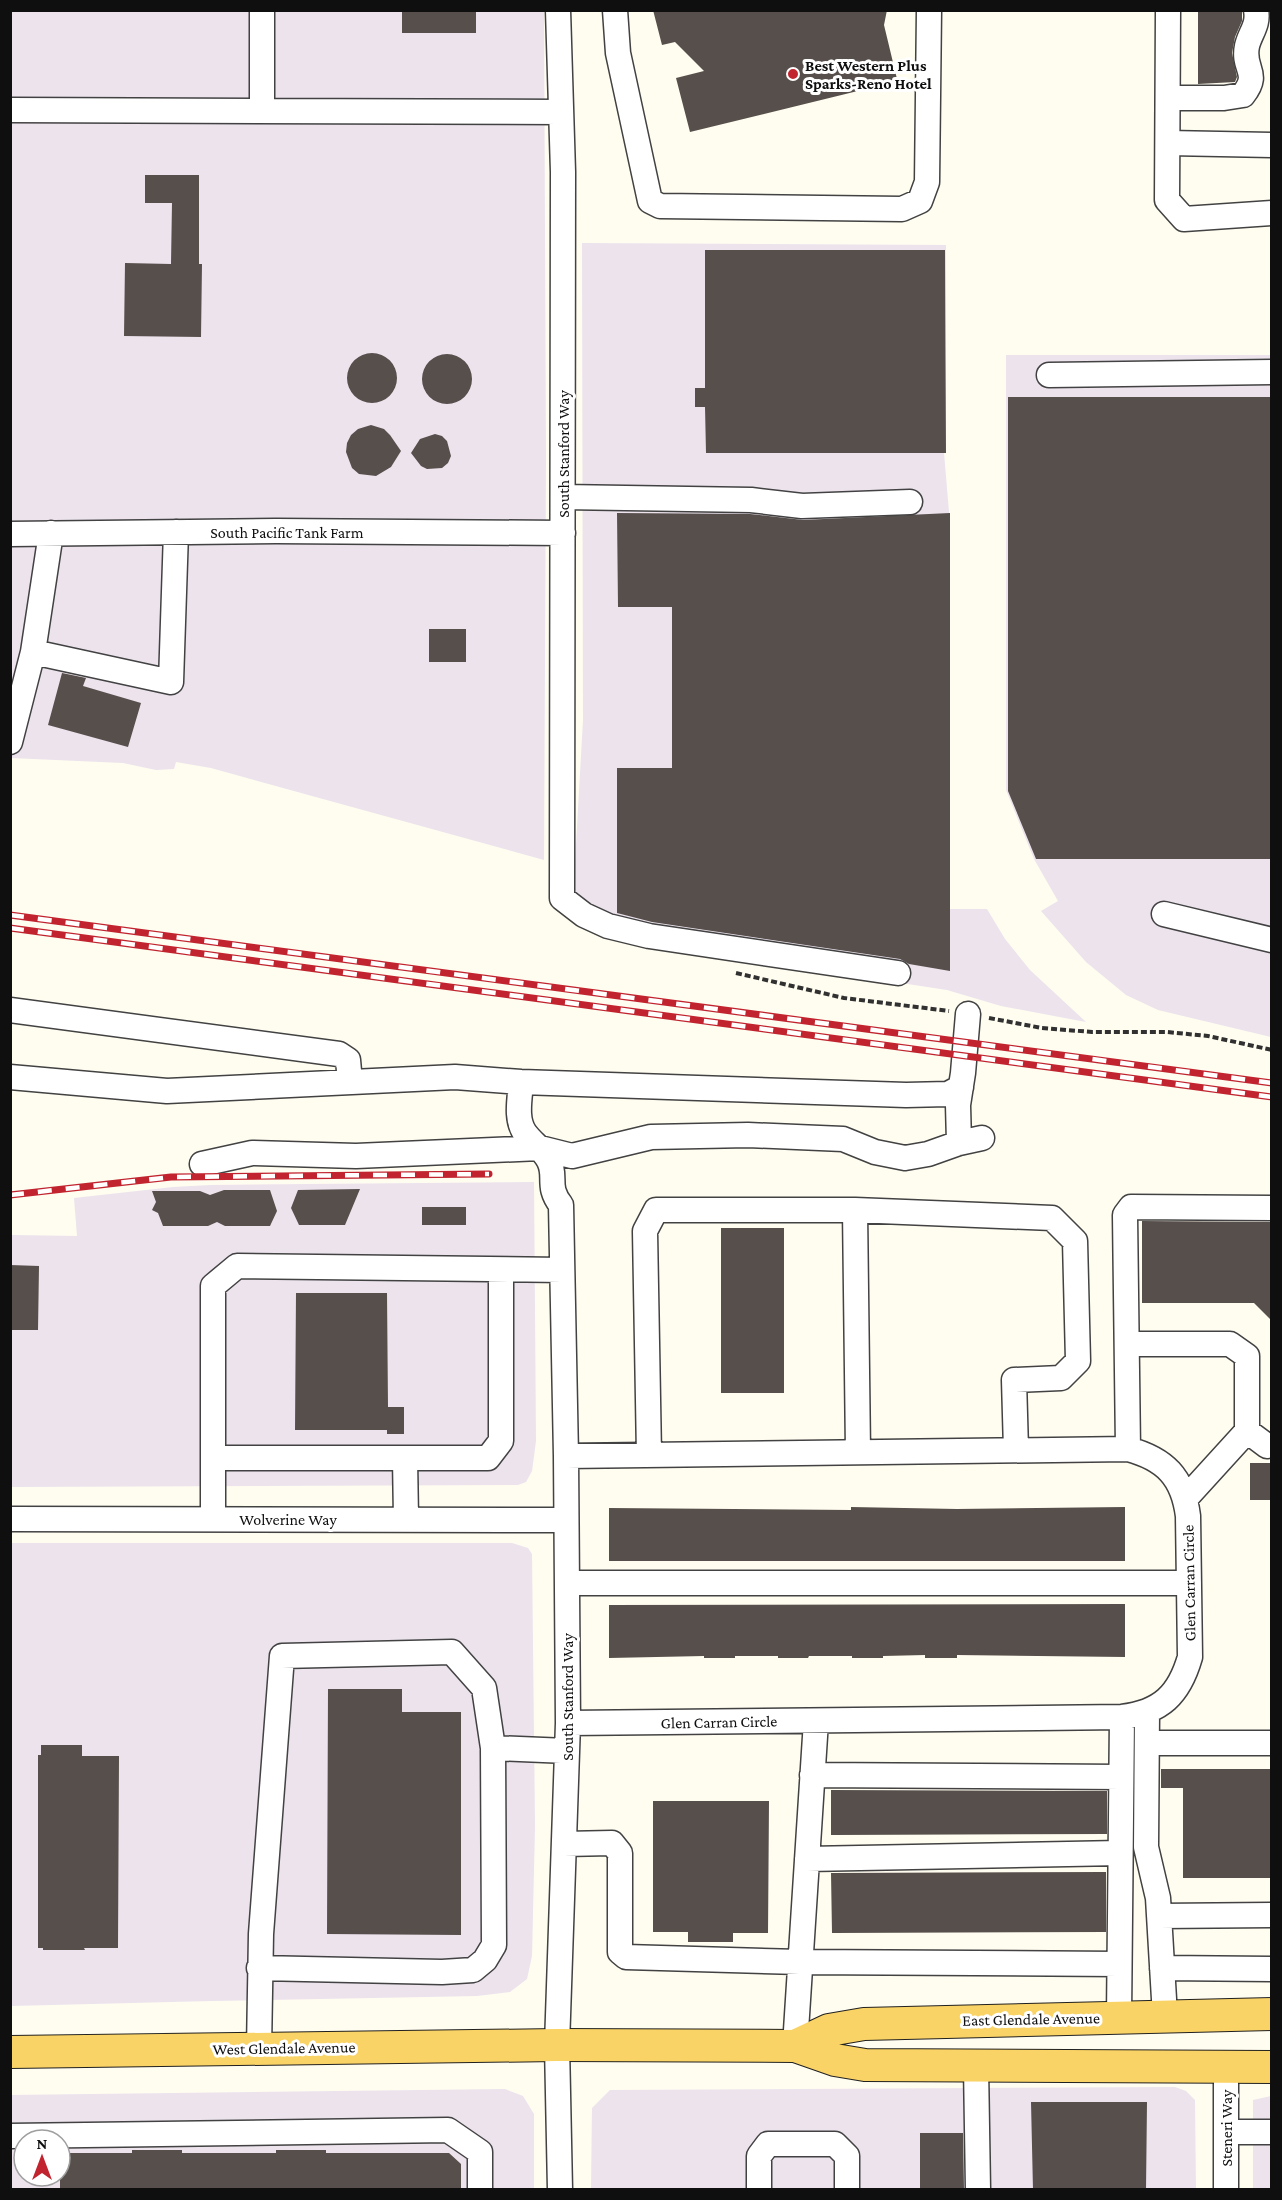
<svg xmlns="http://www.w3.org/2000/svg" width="1282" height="2200" font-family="'Crimson Pro',serif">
	<rect width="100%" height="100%" fill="#fffcf0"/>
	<path fill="#ece3ed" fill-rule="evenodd" d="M10,11H544L546,458L544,860L211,768L176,762L174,769L156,770L123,763L11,758Z
		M582,243L946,245L944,453L949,512V909H987L1005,939L1030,970L1086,1022L1001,1006L947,990L621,940L573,898L583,720Z
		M1006,355H1271V1037L1158,1010L1126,995L1086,962L1041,911L1058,901L1034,859L1006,790Z
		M534,1182L536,1441L532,1471L526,1482L518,1485L11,1487V1235L77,1236L74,1198L173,1187L211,1185Z
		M10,1543H512L528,1548L532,1554L535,1826L532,1956L527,1979L510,1992L477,1996L211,2001L11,2006Z
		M1175,2087L1186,2091L1195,2100L1196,2189L591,2190L592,2108L610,2090Z
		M505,2089L523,2096L534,2114V2189H11L10,2095ZM24,2140H60V2176H24Z
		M1271,2096V2189L1253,2190V2100Z"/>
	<path fill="#574f4b" d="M402,10H476V33H402Z
		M653,10H887L884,25L897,79L870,86V88L690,132L676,78L704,71L675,42L662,45Z
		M1198,10H1242V21L1235,37L1232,53L1237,77L1235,82L1198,84Z
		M145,175H199V264H202L201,337L124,336L125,263L171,264L172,203H145Z
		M705,250H945L946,453H706L705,407H695V388H705Z
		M347 378a25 25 0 1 1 50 0a25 25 0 1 1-50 0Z
		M422 379a25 25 0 1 1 50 0a25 25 0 1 1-50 0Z
		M1008,397H1272V859H1036L1008,791Z
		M371,425L384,429L390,435L401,451L391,467L376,476L359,474L352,468L346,452L347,443L351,435L358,429Z
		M435,434L442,436L447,441L451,456L448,463L442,468L427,469L421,466L411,453L420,439Z
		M617,513L750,514L803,520L950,513V971L909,964L900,959L652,922L617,913V768H672V607H618Z
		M429,629H466V662H429Z
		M62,673L86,678L83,686L141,703L128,747L48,725Z
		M360,1189L345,1225H299L291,1208L298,1190Z
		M224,1190H270L277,1211L270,1226H225L217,1222L208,1226H163L158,1213L152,1210L156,1202L152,1191H200L210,1195Z
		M422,1207H466V1225H422Z
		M1142,1221L1272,1222V1321L1254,1303H1142Z
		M721,1228H784V1393H721Z
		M10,1265L39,1266L38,1330H10Z
		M296,1293H387L388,1407H404V1434H387V1430H295Z
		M1250,1463H1272V1500H1250Z
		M851,1507L957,1509L1125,1507V1561H609V1508L851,1510Z
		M1125,1604V1657L957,1655V1658H925V1655L883,1656V1658H852V1656H809L808,1658H778V1656H735V1658H704V1656L609,1658V1605Z
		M328,1689H402V1712H461V1935L327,1934Z
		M41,1745H82V1756H119L118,1948H84L85,1950H43V1948H38V1755H41Z
		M1161,1769H1272V1878H1183V1788H1161Z
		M831,1790L1107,1791V1834L831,1835Z
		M653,1801H769L768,1933H733V1942H688V1932H653Z
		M1106,1872V1932L832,1933L831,1873Z
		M1031,2102H1147L1146,2190H1033Z
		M920,2133H963L964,2190H920Z
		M132,2150H182V2153H276V2150H326V2153H449L461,2164V2190H60V2153H132Z"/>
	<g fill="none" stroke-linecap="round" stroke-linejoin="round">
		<defs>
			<path id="minor" d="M262,10V111
				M558,10L563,172L562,898L584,915L608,926L649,936L898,973
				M615,10L618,53L650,201L660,206L902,209L920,201L927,182L929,10
				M1168,10L1167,200L1184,219L1272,213
				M1168,98H1224L1243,95C1261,72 1242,70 1247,46C1250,33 1259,25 1256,10
				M10,110L561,112
				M1168,143L1272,145
				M1049,375L1272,372
				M563,497L751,500L802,506L910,502
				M51,533L33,652L171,682L176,532
				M10,534L276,531L563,533
				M10,742L33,652
				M1164,914L1272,940
				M10,1010L339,1054L348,1060L350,1082
				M10,1077L167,1091L455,1077L521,1082L906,1095L948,1094L961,1087
				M521,1082C520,1098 515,1119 525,1133C532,1143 544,1150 549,1161C557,1177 546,1186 561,1205L566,1456L568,1723L557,2045L560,2190
				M959,1143L958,1105L963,1073L968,1014
				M202,1164L252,1153L356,1156L540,1148L572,1156L651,1137L748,1135L843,1139L875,1152L905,1158L928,1154L959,1143L982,1138
				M855,1210L858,1452
				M1127,1344H1230L1247,1356V1431L1267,1446L1272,1445
				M1128,1449L1125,1215L1131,1207L1272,1208
				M649,1455L645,1231L656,1210H855L1052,1218L1075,1241L1078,1361L1061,1378L1014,1380L1016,1450
				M566,1456L1128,1449C1165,1459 1183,1477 1188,1516L1190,1657C1179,1695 1161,1712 1122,1717L568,1723
				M213,1458H488L501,1441V1270
				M405,1458L406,1519
				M1186,1498L1247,1431
				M10,1519L566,1520
				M213,1519V1286L237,1266L562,1270
				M567,1583H1189
				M1147,1712L1146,1847L1158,1898L1165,2016
				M1148,1743H1272
				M812,1775L1121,1777
				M564,1844L612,1843L620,1853V1952L626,1957L800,1962L1119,1964
				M807,1859L1120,1853
				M1159,1916L1272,1915
				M259,1968L442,1972L473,1970L485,1960L494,1945L493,1748
				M1162,1968L1272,1969
				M1119,2017L1122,1717
				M795,2046L816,1721
				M259,2049L261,1934L282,1656L452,1652L484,1688L493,1748L567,1751
				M976,2066L978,2190
				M1226,2132H1272
				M10,2136L448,2130L480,2152V2190
				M759,2190V2156L768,2144H835L847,2156V2190
				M1226,2190V2067"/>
			<path id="major" d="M795,2046L829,2030L864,2024L1272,2014
				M10,2052L557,2045L795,2046L835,2060L865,2065L1272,2067"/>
		</defs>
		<use href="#minor" stroke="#424242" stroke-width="27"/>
		<use href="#major" stroke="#202020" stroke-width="34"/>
		<path stroke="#313131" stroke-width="4" stroke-dasharray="6 3" stroke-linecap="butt" d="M736,973L844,998L949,1011
			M989,1018L1042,1028L1092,1032H1167L1208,1036L1272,1050"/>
		<use href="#minor" stroke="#fff" stroke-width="24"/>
		<use href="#major" stroke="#fad366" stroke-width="32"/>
		<defs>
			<path id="rail" d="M10,915L1272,1083
				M10,928L1272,1097
				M10,1195L171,1177L489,1174"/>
		</defs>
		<use href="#rail" stroke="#c1242f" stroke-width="7"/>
		<use href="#rail" stroke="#fff" stroke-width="4.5" stroke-dasharray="14" stroke-linecap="butt"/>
	</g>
	<circle fill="#c1242f" stroke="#fff" stroke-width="2" cx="793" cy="74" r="6"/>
	<g text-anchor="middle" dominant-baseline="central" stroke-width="6" stroke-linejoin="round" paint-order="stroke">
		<g font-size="16" font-weight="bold" fill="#0f0f0f" stroke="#fff" text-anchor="start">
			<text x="805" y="65">Best Western Plus<tspan x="805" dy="18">Sparks-Reno Hotel</tspan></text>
		</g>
		<g font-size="16" fill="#0f0f0f" stroke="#fff">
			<text transform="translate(563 454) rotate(-90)">South Stanford Way</text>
			<text x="287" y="532">South Pacific Tank Farm</text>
			<text x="288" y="1519">Wolverine Way</text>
			<text transform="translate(1189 1583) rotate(-91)">Glen Carran Circle</text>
			<text transform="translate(567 1697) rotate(-90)">South Stanford Way</text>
			<text transform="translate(719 1722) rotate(-1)">Glen Carran Circle</text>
			<text transform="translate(1031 2019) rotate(-1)">East Glendale Avenue</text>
			<text transform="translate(284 2048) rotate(-1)">West Glendale Avenue</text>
			<text transform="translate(1226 2128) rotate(-90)">Steneri Way</text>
		</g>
	</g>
	<rect width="1282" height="2200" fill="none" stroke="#0f0f0f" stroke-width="24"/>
	<g transform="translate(42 2158)"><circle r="28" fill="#ffffff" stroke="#9f9f9f" stroke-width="1.5"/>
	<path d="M0-4.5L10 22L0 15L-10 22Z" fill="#c1242f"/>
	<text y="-9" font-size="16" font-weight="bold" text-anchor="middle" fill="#0f0f0f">N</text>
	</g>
</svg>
